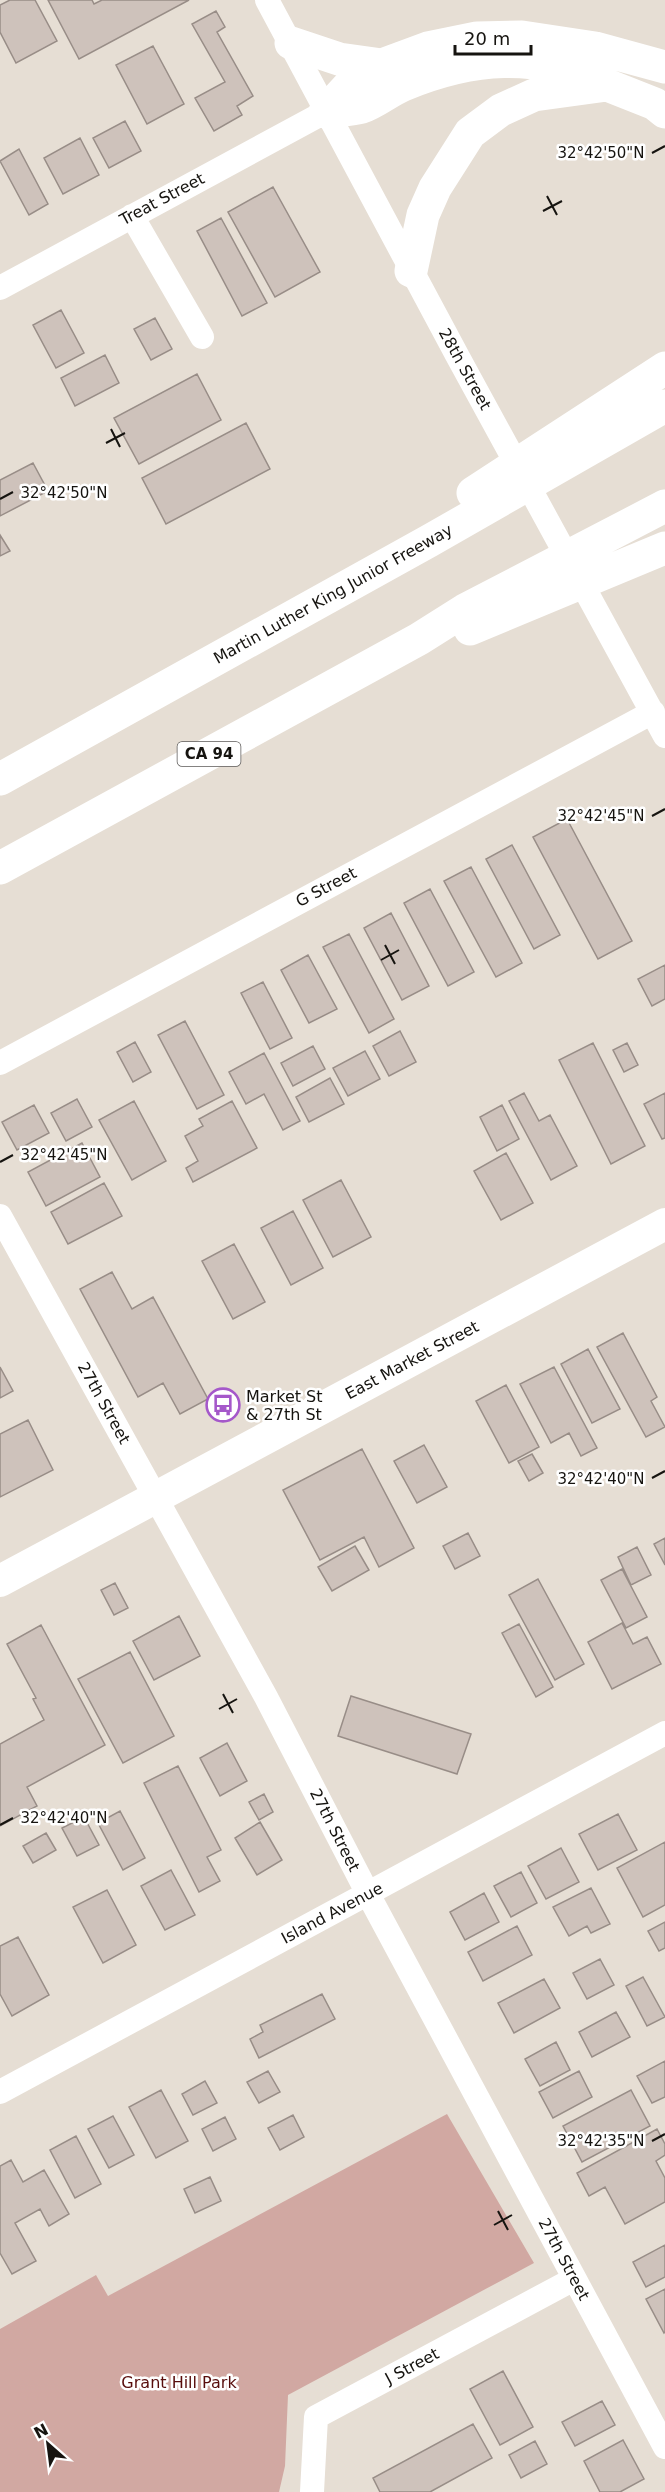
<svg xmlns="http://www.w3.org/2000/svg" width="665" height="2492" font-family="'DejaVu Sans',sans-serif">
	<rect width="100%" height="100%" fill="#e6ded4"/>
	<path fill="#d1a8a2" d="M447,2114L534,2263L288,2395L285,2466L279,2492H0V2329L96,2275L108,2296Z"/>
	<path fill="#cec2bb" stroke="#988d87" stroke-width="1.5" d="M10,0H35L57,41L16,63L0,32V5Z
		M48,0H92L94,4L102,0H189L79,59Z
		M216,11L225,27L217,32L253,96L237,106L242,115L214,131L195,98L225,82L192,24Z
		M153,46L184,104L147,124L116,65Z
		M125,121L141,151L109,168L93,138Z
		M80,138L99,175L63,194L44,158Z
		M19,149L48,204L29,215L0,161Z
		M273,187L320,272L275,297L228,212Z
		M221,218L267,303L242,316L197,231Z
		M61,310L84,353L56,368L33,325Z
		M155,318L172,349L151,360L134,329Z
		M105,355L119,383L75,406L61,378Z
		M197,374L221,420L139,464L114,418Z
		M246,423L270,469L166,524L142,478Z
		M33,463L48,491L0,516V480Z
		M0,535L10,551L0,556Z
		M567,819L632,941L598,959L533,837Z
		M512,845L560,935L534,949L486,859Z
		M471,867L522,963L496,977L444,881Z
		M430,889L474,972L448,986L404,903Z
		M391,913L429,986L402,1000L364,928Z
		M349,934L394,1019L369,1033L323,947Z
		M308,955L337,1009L309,1023L281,970Z
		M665,965V999L652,1006L638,979Z
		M263,982L292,1038L270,1049L241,993Z
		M185,1021L224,1095L197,1109L158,1035Z
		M400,1031L416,1062L389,1076L373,1046Z
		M135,1042L151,1072L133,1082L117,1052Z
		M593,1043L645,1146L611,1164L559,1060Z
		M627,1043L638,1065L624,1072L613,1050Z
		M313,1046L325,1069L293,1086L281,1063Z
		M365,1051L380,1079L348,1096L333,1068Z
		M264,1053L300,1121L283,1130L264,1094L246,1104L229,1072Z
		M330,1078L344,1104L309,1122L296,1097Z
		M524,1093L539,1121L550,1115L577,1166L551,1180L509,1101Z
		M665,1093V1138L662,1139L644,1104Z
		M77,1099L92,1127L66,1141L51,1113Z
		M134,1101L166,1161L132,1180L99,1120Z
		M232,1101L257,1148L193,1182L186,1168L198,1161L185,1136L203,1126L199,1119Z
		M34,1105L49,1133L17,1150L2,1122Z
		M502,1105L519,1139L497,1151L480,1117Z
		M82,1143L100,1177L46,1206L28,1172Z
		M506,1153L533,1203L501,1220L474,1171Z
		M341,1180L371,1237L333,1257L303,1200Z
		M104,1183L122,1216L68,1244L51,1212Z
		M293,1211L323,1268L291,1285L261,1228Z
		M234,1244L265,1302L233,1319L202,1261Z
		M112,1272L132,1309L153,1297L208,1399L180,1414L163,1383L138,1397L80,1289Z
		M623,1333L657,1397L651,1401L665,1427L646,1437L597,1347Z
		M588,1349L620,1409L592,1423L561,1364Z
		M0,1367L13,1391L0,1398Z
		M554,1367L597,1448L581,1456L569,1433L551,1443L520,1384Z
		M506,1385L539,1447L509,1463L476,1401Z
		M28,1420L53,1470L0,1497V1434Z
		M424,1445L447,1487L417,1503L394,1461Z
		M362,1449L414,1548L379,1567L364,1537L320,1560L283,1490Z
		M532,1454L543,1473L529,1481L518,1461Z
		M468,1533L480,1556L455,1569L443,1546Z
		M665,1538V1565L654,1544Z
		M355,1546L369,1570L332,1591L318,1567Z
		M637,1547L651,1575L631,1585L618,1557Z
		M622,1569L647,1617L626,1628L601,1580Z
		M538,1579L584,1664L555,1680L509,1595Z
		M115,1583L128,1608L114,1615L101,1590Z
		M179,1616L200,1656L154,1680L133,1641Z
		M622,1623L633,1644L647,1637L661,1664L612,1689L588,1642Z
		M519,1624L553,1687L536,1697L502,1633Z
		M41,1625L105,1745L27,1787L37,1806L0,1826V1744L44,1720L33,1699L36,1698L7,1644Z
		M130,1652L174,1736L123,1763L78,1679Z
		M351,1696L471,1734L457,1774L338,1736Z
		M227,1743L247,1781L220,1796L200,1758Z
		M178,1766L221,1850L207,1857L220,1881L199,1892L144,1783Z
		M264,1794L273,1812L259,1820L249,1802Z
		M120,1811L145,1858L123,1870L98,1823Z
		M618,1814L637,1850L598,1870L579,1834Z
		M84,1817L99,1845L77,1856L62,1828Z
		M260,1822L282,1860L257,1875L235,1838Z
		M46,1833L56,1850L33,1863L23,1846Z
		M665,1842V1905L643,1917L617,1868Z
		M561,1848L579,1882L546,1899L528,1866Z
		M171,1870L195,1915L165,1930L141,1886Z
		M521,1872L537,1903L511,1917L494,1886Z
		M591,1888L610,1924L591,1933L587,1926L569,1936L553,1907Z
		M107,1890L136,1945L103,1963L73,1907Z
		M484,1893L499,1922L465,1940L450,1912Z
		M665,1922V1948L659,1951L648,1931Z
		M517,1926L532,1955L483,1981L468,1952Z
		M18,1937L49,1995L12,2016L0,1994V1946Z
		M600,1959L614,1985L587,1999L573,1973Z
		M643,1977L665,2017L647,2026L626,1986Z
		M544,1979L560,2008L514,2033L498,2003Z
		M322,1994L335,2019L259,2058L250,2039L263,2032L260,2025Z
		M616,2012L630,2037L592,2057L579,2032Z
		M556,2042L570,2070L540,2086L525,2059Z
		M665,2061V2097L652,2103L637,2076Z
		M268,2071L280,2092L259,2103L247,2082Z
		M579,2071L592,2097L553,2118L539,2092Z
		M205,2081L217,2103L193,2115L182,2094Z
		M161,2090L188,2141L156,2158L129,2107Z
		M631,2090L650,2126L582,2162L563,2126Z
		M293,2115L304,2137L280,2150L268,2128Z
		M113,2116L134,2155L109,2168L88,2129Z
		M225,2117L236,2139L213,2151L202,2129Z
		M657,2129L665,2144V2155L656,2161L665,2178V2202L625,2224L605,2187L589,2196L577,2173Z
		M76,2136L101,2184L75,2198L50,2150Z
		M11,2160L23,2182L44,2170L69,2214L49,2226L40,2209L15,2223L36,2261L12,2274L0,2253V2166Z
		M210,2177L221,2201L195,2213L184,2189Z
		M665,2245V2277L646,2287L633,2262Z
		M665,2289V2332L664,2333L646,2299Z
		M503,2371L533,2427L500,2445L470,2389Z
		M602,2401L615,2425L575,2446L562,2422Z
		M473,2424L492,2458L430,2492H380L373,2478Z
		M623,2440L644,2479L620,2492H600L584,2461Z
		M535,2441L547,2464L521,2478L509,2455Z"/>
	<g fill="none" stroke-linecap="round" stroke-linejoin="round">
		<path stroke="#fff" stroke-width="24" d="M267,0L458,357L665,736
			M132,216L202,337
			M0,288L325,112
			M0,1063L653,712
			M0,1216L266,1697L368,1894L665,2447
			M0,2092L665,1733
			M312,2492L316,2417L574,2279"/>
		<path stroke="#fff" stroke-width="32" d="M0,1581L665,1224"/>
		<path stroke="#fff" stroke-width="33" d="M291,43L339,59L382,65
			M325,112L348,87L382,65L428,48L477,38L522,37L595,48L665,67
			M325,112C337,110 351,110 362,107C376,102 389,91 403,85C473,56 535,52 605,83
			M411,271L423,215L435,188L470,133L501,110L534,95L607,85L655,104L665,112
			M473,493L665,368
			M470,629L665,548
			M0,779L429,541L665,406
			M0,868L419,639L465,610L665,506"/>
	</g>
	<path fill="none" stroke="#161410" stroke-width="2" d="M652,153L665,146M547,196L557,215M543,211L562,201M111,429L120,447M106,443L125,433M0,499L13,492M652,816L665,809M385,945L395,964M381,960L399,950M0,1162L13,1155M652,1478L665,1471M223,1694L233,1713M219,1709L237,1699M0,1825L13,1818M652,2141L665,2134M498,2211L508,2230M494,2225L512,2215"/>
	<defs>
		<symbol id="bus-ring" viewBox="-11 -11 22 22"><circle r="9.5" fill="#fff" stroke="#a558ca" stroke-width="1.5"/><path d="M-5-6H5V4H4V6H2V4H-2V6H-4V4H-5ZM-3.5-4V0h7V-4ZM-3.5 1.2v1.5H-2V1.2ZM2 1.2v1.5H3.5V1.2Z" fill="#a558ca"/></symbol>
	</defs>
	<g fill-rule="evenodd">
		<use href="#bus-ring" x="204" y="1386" width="38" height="38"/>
	</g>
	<g text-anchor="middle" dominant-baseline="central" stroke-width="5" stroke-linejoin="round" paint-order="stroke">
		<rect fill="#fff" stroke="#5c5a58" stroke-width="1.5" x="177.5" y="742" width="63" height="24" rx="4.5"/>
		<g font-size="15" font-weight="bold" fill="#161410">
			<text x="209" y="754">CA 94</text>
		</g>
		<g font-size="16" fill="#161410" stroke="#fff">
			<text transform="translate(162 199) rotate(-28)">Treat Street</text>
			<text transform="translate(465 369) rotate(61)">28th Street</text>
			<text transform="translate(333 594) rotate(-29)">Martin Luther King Junior Freeway</text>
			<text transform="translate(326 887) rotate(-28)">G Street</text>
			<text transform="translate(412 1360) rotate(-28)">East Market Street</text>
			<text transform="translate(104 1403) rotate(61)">27th Street</text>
			<text transform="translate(335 1830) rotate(63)">27th Street</text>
			<text transform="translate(332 1913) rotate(-28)">Island Avenue</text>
			<text transform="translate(564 2259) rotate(62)">27th Street</text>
			<text transform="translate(412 2366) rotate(-28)">J Street</text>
		</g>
		<g font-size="16" fill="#161410" stroke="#fff" text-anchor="start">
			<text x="246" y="1396">Market St<tspan x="246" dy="18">&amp; 27th St</tspan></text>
		</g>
		<g font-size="16" fill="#580d0c" stroke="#fff">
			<text x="179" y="2382">Grant Hill Park</text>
		</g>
	</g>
	<g font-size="15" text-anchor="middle" fill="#161410" stroke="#fff" stroke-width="5" stroke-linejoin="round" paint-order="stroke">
		<text x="601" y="158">32°42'50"N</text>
		<text x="64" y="498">32°42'50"N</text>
		<text x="601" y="821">32°42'45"N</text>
		<text x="64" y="1160">32°42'45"N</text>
		<text x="601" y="1484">32°42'40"N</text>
		<text x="64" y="1823">32°42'40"N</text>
		<text x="601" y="2146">32°42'35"N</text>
	</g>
	<g transform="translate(48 2444) rotate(332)" stroke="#ffffff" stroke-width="4.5" paint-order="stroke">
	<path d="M0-4.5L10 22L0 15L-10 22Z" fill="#161410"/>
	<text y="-9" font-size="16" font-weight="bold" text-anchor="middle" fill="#161410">N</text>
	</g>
	<path d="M455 45v9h76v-9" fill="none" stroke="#161410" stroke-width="3"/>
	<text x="464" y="45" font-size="18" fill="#161410" stroke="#ffffff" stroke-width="4.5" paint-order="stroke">20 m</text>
</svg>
